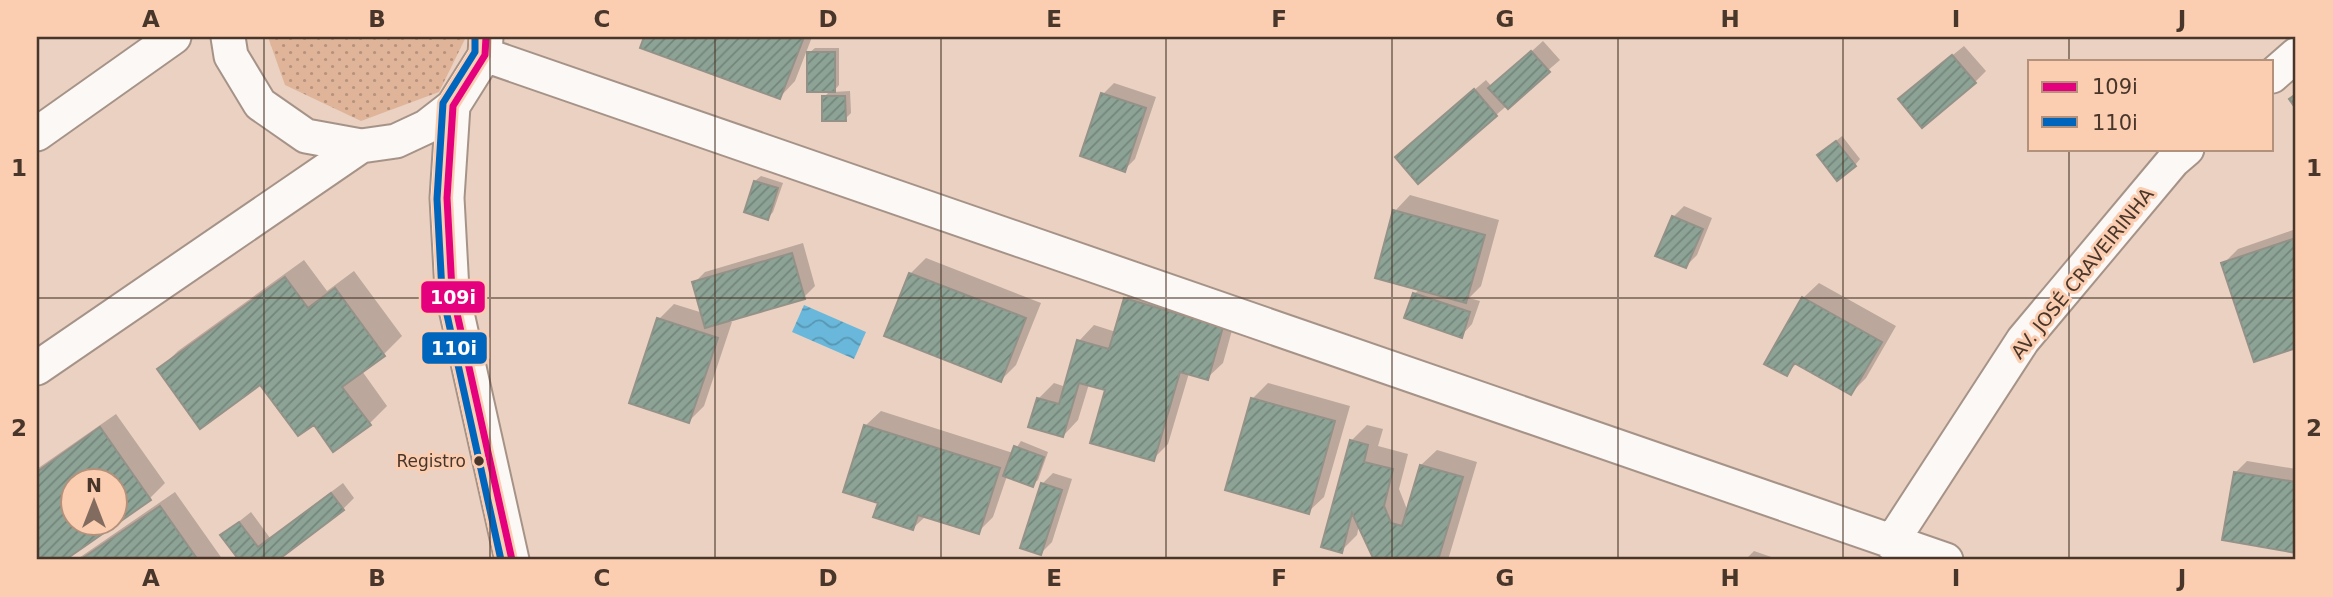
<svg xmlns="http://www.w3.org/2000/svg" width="2333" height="597" font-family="'DejaVu Sans',sans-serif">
	<defs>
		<pattern id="grass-dots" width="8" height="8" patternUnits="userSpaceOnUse" patternTransform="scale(1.75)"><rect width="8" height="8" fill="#dfb499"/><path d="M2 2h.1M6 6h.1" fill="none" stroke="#b7937d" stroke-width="1.8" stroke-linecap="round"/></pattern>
		<pattern id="water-waves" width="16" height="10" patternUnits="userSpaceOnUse" patternTransform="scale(1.75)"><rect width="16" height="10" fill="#69b8db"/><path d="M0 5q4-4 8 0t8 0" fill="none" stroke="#5896b2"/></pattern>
		<pattern id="building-hatch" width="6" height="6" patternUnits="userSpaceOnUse" patternTransform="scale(1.75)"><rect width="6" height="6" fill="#8ca396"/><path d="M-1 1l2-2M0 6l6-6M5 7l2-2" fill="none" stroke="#74867b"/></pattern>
	</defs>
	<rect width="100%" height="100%" fill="#ead1c2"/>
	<path fill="url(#grass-dots)" d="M268,37H466L439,92L361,121L285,85Z"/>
	<path fill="url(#water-waves)" d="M804,305L866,332L854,359L792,332Z"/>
	<path fill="#0003" d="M646,37H812L795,81L780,97L642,47Z
		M1543,41L1560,60L1496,115L1408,146L1486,80L1492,87Z
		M1964,46L1986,71L1975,82L1912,88Z
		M815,48H839V85L833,92L850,91L851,113L845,119L824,97L830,91L809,53Z
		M1114,83L1156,97L1135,159L1124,170L1103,94Z
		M1842,136L1860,159L1855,165L1825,150Z
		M761,176L783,183L773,212L768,218L755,181Z
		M1410,195L1499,220L1481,286L1469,298L1480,301L1472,324L1461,336L1414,294L1420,289L1395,211Z
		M1684,206L1712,218L1697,255L1686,266L1673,217Z
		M2296,229V346L2255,360L2223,264L2238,249Z
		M803,243L815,286L804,297L725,320L732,322L704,406L689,421L659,319L674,304L703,313L694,283L705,272Z
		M926,258L1041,303L1016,365L1001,380L910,274Z
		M304,260L327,291L354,271L402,336L384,354L362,371L387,406L369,424L314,423L261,383L160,369L178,351Z
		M1819,283L1896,326L1866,378L1851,393L1797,363L1786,374L1803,298Z
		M1141,284L1237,312L1223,363L1207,378L1189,373L1168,444L1153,459L1107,389L1089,384L1078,420L1063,436L1030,426L1039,398L1054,383L1066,387L1079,341L1094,325L1116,332L1125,299Z
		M1268,383L1350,406L1324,497L1308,512L1227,489L1253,398Z
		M881,411L1013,453L1021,441L1048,452L1038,480L1032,485L1007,476L993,517L978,532L926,516L913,528L880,502L865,426Z
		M116,414L165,483L150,498L116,523V482H74V524H114L62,560H37V469Z
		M1367,425L1383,429L1378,446L1408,454L1399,489L1408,512L1421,465L1437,450L1477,462L1448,560L1375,558L1359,525L1357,535L1341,551L1351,441Z
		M2247,461L2296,469V551L2224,539L2236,472Z
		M1053,473L1072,479L1052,542L1041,553L1042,484Z
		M343,483L354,498L343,509L275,560H241L222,535L251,512L270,538Z
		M175,492L223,560H76Z
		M1754,551L1780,560H1745Z"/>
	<path fill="url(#building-hatch)" stroke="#939288" stroke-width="2" fill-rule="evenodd" d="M644,37H804L780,99L640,48Z
		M1531,51L1550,72L1508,109L1488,88Z
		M807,52H835V92H807Z
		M1952,55L1976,83L1922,128L1898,99Z
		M1474,89L1497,116L1418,184L1395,157Z
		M1101,93L1146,108L1125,172L1080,156Z
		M2296,94V109L2289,99Z
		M822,96H845L846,121H822Z
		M1836,141L1856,166L1837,181L1817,155Z
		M754,181L778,188L768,220L744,212Z
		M1393,210L1485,235L1466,303L1375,278Z
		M1672,216L1703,229L1686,268L1655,256Z
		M2296,238V348L2254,362L2221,263Z
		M792,253L805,299L705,328L692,282Z
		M909,273L1026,318L1001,382L884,336Z
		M285,277L308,308L335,288L385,356L342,387L371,425L333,452L314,425L298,436L260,385L200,429L157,369Z
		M1413,293L1470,312L1462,338L1404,318Z
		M1802,297L1882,342L1851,395L1794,363L1787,376L1764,364Z
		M1124,298L1223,327L1208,380L1180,372L1154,461L1090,443L1105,390L1079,383L1063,437L1028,427L1037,398L1059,404L1077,340L1109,349Z
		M657,318L718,338L689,423L629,403Z
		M1251,398L1335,421L1309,514L1225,490Z
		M864,425L1000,468L979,534L918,515L913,530L873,517L878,503L843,492Z
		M100,427L151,500L65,560H37V472ZM74,482H116V524H74Z
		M1350,440L1368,445L1364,462L1393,469L1384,506L1391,523L1402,526L1420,465L1463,477L1438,560H1374L1352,513L1342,553L1321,547Z
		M1014,446L1044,457L1033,487L1003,476Z
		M2234,472L2296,482V553L2222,540Z
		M1041,483L1062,490L1041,555L1020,548Z
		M331,493L344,510L278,560H239L220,535L239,522L258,547Z
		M160,506L198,560H80Z"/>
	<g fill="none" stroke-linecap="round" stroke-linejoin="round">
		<defs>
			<path id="minor" d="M228,37L231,56L260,104L306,136L361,146L396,141L426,127L453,106L485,55L486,37
				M485,55L1946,560
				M2272,76L2296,55
				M453,106L447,198L452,291L512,560
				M37,134L174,37
				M37,368L361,146
				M1891,543L2023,340L2173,161L2187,149"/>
		</defs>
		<use href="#minor" stroke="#a69388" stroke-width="37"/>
		<use href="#minor" stroke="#fcf8f6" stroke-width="33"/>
		<defs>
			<path id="bus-1" d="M486,37L485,55L453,106L447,198L452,291L512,560"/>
			<path id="bus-2" d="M475,37V52L443,103L437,199L442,292L501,560"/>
		</defs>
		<use href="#bus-1" stroke="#fbcdb1" stroke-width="12"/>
		<use href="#bus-2" stroke="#fbcdb1" stroke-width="12"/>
		<use href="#bus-1" stroke="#e5007d" stroke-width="7"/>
		<use href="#bus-2" stroke="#0065bd" stroke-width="7"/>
	</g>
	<path fill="none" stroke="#48362a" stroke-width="2" stroke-opacity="0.55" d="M264,37V560M490,37V560M715,37V560M941,37V560M1166,37V560M1392,37V560M1618,37V560M1843,37V560M2069,37V61M2069,149V560M37,298H2296"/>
	<circle fill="#48362a" stroke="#fbcdb1" stroke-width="2.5" cx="479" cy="461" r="6"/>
	<g text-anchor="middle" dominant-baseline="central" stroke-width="6" stroke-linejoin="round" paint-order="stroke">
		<g font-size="17" fill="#48362a" stroke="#fbcdb1" text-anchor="end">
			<text x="466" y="461">Registro</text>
		</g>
		<g font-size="19" fill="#48362a" stroke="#fbcdb1">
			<text transform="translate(2082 273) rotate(-51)">AV. JOSÉ CRAVEIRINHA</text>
		</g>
	</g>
	<g stroke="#fbcdb1" stroke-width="2.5">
		<rect x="420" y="280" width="66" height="34" rx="7" fill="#e5007d"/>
		<rect x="421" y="331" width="67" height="34" rx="7" fill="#0065bd"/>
	</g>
	<g font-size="19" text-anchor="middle" font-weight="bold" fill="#fff">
		<text x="453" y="304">109i</text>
		<text x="454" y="355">110i</text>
	</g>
	<rect width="2333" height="597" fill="none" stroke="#fbcdb1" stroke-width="77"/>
	<rect x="2028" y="60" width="245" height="91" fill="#fbcdb1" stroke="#b3917b" stroke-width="2"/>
	<rect x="2042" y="82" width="35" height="10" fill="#e5007d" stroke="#b3917b" stroke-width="2"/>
	<text x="2092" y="94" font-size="21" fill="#48362a">109i</text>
	<rect x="2042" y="117" width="35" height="10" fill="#0065bd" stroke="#b3917b" stroke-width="2"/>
	<text x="2092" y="130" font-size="21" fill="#48362a">110i</text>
	<g transform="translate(94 502)"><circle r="33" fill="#fbcdb1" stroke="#b3917b" stroke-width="2"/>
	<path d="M0-5L12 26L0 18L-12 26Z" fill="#816c5f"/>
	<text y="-10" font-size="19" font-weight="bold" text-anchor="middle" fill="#48362a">N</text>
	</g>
	<rect x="38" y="38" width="2256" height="520" fill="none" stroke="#48362a" stroke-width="2.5"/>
	<g font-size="23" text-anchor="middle" font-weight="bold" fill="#48362a">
		<text x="151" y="27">A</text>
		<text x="377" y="27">B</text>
		<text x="602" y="27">C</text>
		<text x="828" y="27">D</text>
		<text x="1054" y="27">E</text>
		<text x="1279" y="27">F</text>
		<text x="1505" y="27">G</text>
		<text x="1730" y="27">H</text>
		<text x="1956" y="27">I</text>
		<text x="2182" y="27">J</text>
		<text x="19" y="176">1</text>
		<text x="2314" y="176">1</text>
		<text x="19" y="436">2</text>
		<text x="2314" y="436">2</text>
		<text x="151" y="586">A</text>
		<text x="377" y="586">B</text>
		<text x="602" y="586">C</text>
		<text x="828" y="586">D</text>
		<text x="1054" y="586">E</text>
		<text x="1279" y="586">F</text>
		<text x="1505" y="586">G</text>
		<text x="1730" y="586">H</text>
		<text x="1956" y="586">I</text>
		<text x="2182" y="586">J</text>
	</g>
</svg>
